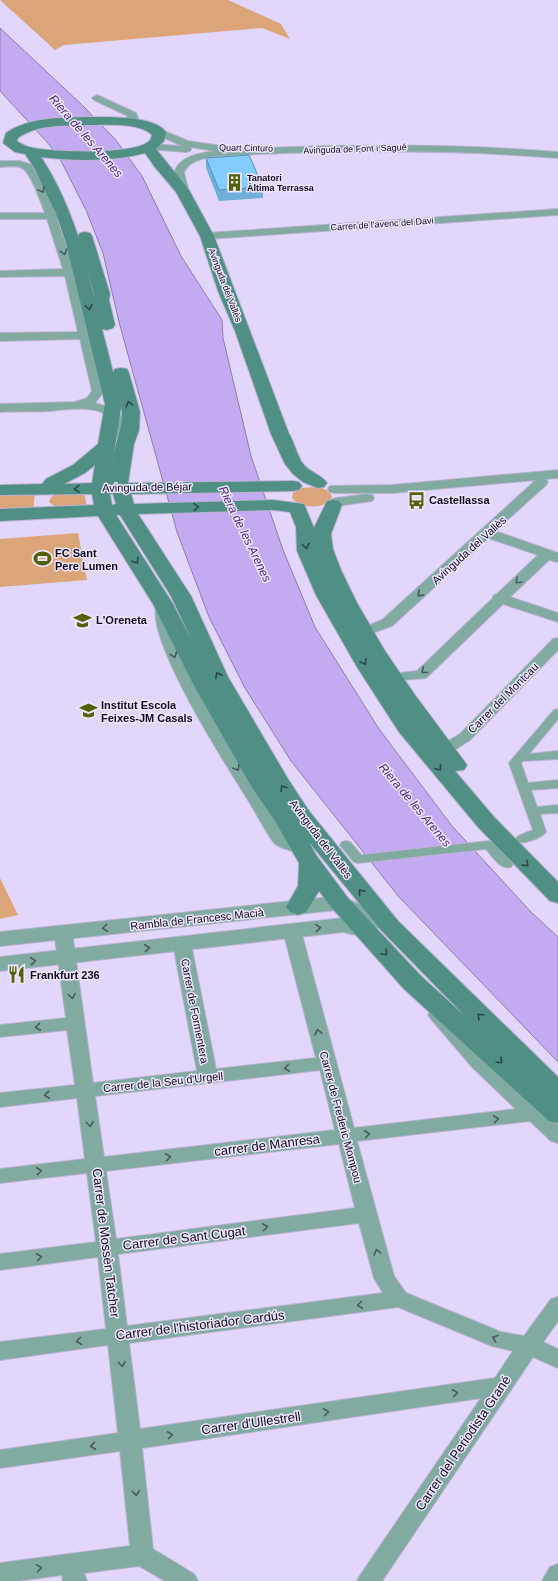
<svg xmlns="http://www.w3.org/2000/svg" width="558" height="1581" font-family="Helvetica,sans-serif">
	<rect width="100%" height="100%" fill="#e2d7fa"/>
	<path fill="#dba579" d="M0,0H228L281,24L290,39L262,28L64,45L55,50Z
		M315,487C322,488 330,489 332,497C326,510 300,509 292,498L293,493L301,488Z
		M84,492L87,507H56L49,502L51,497L58,493Z
		M0,493H36L34,499V509L0,510Z
		M78,533L87,580L0,587V539Z
		M0,878L18,915L0,919Z"/>
	<path fill="#c3abf2" stroke="#8e7bb2" d="M0,28L81,104L115,139L142,176L181,256L222,320L223,338L251,456L283,550L315,627L379,729L452,826L531,912L558,937V1062L399,897L291,761L245,688L209,617L177,532L119,322L103,253L86,210L60,159L47,142L0,91Z"/>
	<g fill="none" stroke-linecap="round" stroke-linejoin="round">
		<defs>
			<path id="pedestrian" d="M558,709V719L529,754L558,751V759L523,761L521,763L528,783L558,780V788L531,790L537,807L558,805V813L540,814L546,832C541,838 525,844 518,842L516,839L518,836L533,830L509,763L554,710Z
				M346,841L350,842L361,855L489,841L493,842L513,864L511,867C500,870 493,857 486,849L358,863L354,862L340,845L342,842Z"/>
			<path id="minor" d="M97,95L136,113L138,118L128,125H122L120,123L128,116L94,100L92,98Z
				M159,129L188,141L222,146L223,148L222,150C334,144 446,143 558,152V158C445,149 332,150 219,156C207,157 188,160 184,173L188,188L186,192L182,193L177,190L178,185L174,173C179,156 200,153 215,151L190,147L191,149L190,151L186,152L147,149L145,147L150,144L182,146L156,134L154,132L156,130Z
				M0,161H20L32,165L48,193L55,213L66,214L67,216L66,218L57,219L74,269L82,270L84,272L82,274L76,275L104,391L95,403C124,411 124,417 131,444L129,447H121C115,439 117,428 112,420C101,404 66,409 50,411C33,412 17,411 0,412V404L75,402L87,398L92,391L80,339L0,341V333L78,332L65,276L0,277V271L63,269L47,219H0V213H45C41,203 31,172 22,168C16,165 7,167 0,167Z
				M558,209V215L207,239L202,236L207,233Z
				M558,470V478L545,479L548,482L546,485L495,531L558,553V562L549,560L510,597L558,613V622L503,604L426,678L405,680L400,679L398,676L400,673L417,671L492,599L494,595L497,594L538,555L488,538L392,626L375,632L370,631L368,628L370,625L382,620L536,480L392,493H335L330,492L328,489L330,486L392,485Z
				M367,494L372,495L374,498L372,501L337,506L332,505L330,502L332,499L337,498Z
				M163,601L168,602L170,605V623L184,663L227,739L287,836L307,844L309,848L307,852C299,854 282,849 275,844C270,839 253,808 248,800C230,771 139,630 158,602Z
				M558,638V650L470,740L450,753L444,755L438,753L436,750L438,747L460,734L553,639Z
				M292,925L298,927L301,931L354,1128L516,1109L473,1068L431,1019L428,1015L431,1011L437,1009L443,1011L486,1058L558,1125V1143L551,1141L530,1121L357,1141L394,1276L406,1293L501,1332L524,1336L551,1299L558,1297V1321L543,1342L558,1349V1368L533,1357L382,1581H357L361,1574L481,1398L142,1448L153,1549L194,1574L198,1581H165L139,1566L84,1573L87,1581H63L62,1575L18,1581H0V1563L130,1546L120,1451L0,1468V1450L118,1433L108,1345L0,1360V1342L106,1329L98,1257L0,1270V1254L96,1242L87,1173L0,1183V1169L85,1159L77,1098L0,1107V1093L75,1085L67,1030L0,1037V1025L66,1018L54,932L57,928L63,926L69,928L72,932L93,1083L197,1071L173,944L176,940L182,938L188,940L191,944L216,1069L316,1058L283,931L286,927ZM320,1070L335,1130L104,1157L95,1096ZM339,1144L355,1208L116,1239L106,1171ZM359,1223L374,1278L383,1293L127,1326L118,1254ZM398,1307L492,1346L513,1351L495,1378L140,1429L129,1343Z
				M558,1564V1581H542L550,1567Z"/>
			<path id="tertiary" d="M340,896L398,921L401,926L398,931L390,933L373,926L375,930L372,935L364,937L343,932L0,971V957L343,918L367,924L337,910L0,946V932Z"/>
			<path id="secondary" d="M86,117C105,117 154,115 166,132L164,141L156,149L189,190L214,236L289,434C295,443 297,457 304,465C311,473 322,475 327,483L324,487L318,488L303,482L293,474L285,464L271,434L235,331L218,291L200,236L176,192L154,166L145,153C112,162 74,161 41,157C57,181 69,209 78,236L80,233L85,232L90,233L92,236L110,294L109,300L115,325L113,328L107,330L102,329L113,372L115,369L121,368L127,369L129,373L140,412L139,430L134,444L128,483L293,481L299,482L302,486L299,490L293,491L131,494L134,504L273,500L304,504L314,528L327,501L333,500L339,501L342,505L331,534L333,549L341,570L357,603L385,651L415,695L467,765L464,770L455,771L494,817L558,882V903L550,901L478,827L399,732L357,667L316,595L297,551L296,527L290,512L273,510L138,514L191,596L228,677L288,779L309,811L398,921L558,1077V1123L549,1121L404,989L332,908L319,891L306,912L298,915L290,912L286,907L298,886L299,863L275,821L251,786L192,682L153,604L98,516L0,521V509L94,505L92,494L0,495V485L42,484L46,479L73,465L98,444L105,404L66,243L57,216L35,169L25,154L15,152L3,143L6,133C29,117 59,118 86,117ZM86,125C103,125 140,122 152,135C151,138 151,140 148,142C131,155 55,152 34,148C28,147 23,145 17,141L18,138C37,124 63,126 86,125ZM87,269L94,294V296ZM121,407C124,420 120,431 116,444C113,455 112,467 110,479ZM95,465L92,483L64,484L85,473ZM110,494H113L116,504L112,505ZM116,515H120L171,596L192,641L173,604ZM309,842L382,931L466,1017L422,977L348,898L316,855Z"/>
		</defs>
		<use href="#pedestrian" stroke="#bcb2d2" stroke-width="2"/>
		<use href="#minor" stroke="#bcb2d2" stroke-width="2"/>
		<use href="#tertiary" stroke="#bcb2d2" stroke-width="2"/>
		<use href="#secondary" stroke="#bcb2d2" stroke-width="2"/>
		<use href="#pedestrian" fill="#81aaa1" fill-rule="evenodd"/>
		<use href="#minor" fill="#81aaa1" fill-rule="evenodd"/>
		<use href="#tertiary" fill="#81aaa1" fill-rule="evenodd"/>
		<use href="#secondary" fill="#509084" fill-rule="evenodd"/>
	</g>
	<path fill="#70afda" d="M206,158L263,187V198L219,201L206,168Z"/>
	<path fill="#82ccfe" stroke="#5b8fb2" d="M249,155L263,187L219,190L206,158Z"/>
	<defs><path id="oneway-chevron" d="M-2-3.5L2.5 0L-2 3.5" fill="none" stroke-width="1.6" stroke-linecap="round" stroke-linejoin="round"/></defs>
	<g stroke="#495a5f">
		<use href="#oneway-chevron" transform="translate(42 190) rotate(62)"/>
		<use href="#oneway-chevron" transform="translate(64 252) rotate(74)"/>
		<use href="#oneway-chevron" transform="translate(518 581) rotate(137)"/>
		<use href="#oneway-chevron" transform="translate(420 594) rotate(138)"/>
		<use href="#oneway-chevron" transform="translate(174 655) rotate(70)"/>
		<use href="#oneway-chevron" transform="translate(424 671) rotate(142)"/>
		<use href="#oneway-chevron" transform="translate(237 768) rotate(58)"/>
		<use href="#oneway-chevron" transform="translate(105 928) rotate(174)"/>
		<use href="#oneway-chevron" transform="translate(318 928) rotate(-5)"/>
		<use href="#oneway-chevron" transform="translate(147 948) rotate(-6)"/>
		<use href="#oneway-chevron" transform="translate(33 961) rotate(-6)"/>
		<use href="#oneway-chevron" transform="translate(72 996) rotate(82)"/>
		<use href="#oneway-chevron" transform="translate(38 1027) rotate(174)"/>
		<use href="#oneway-chevron" transform="translate(318 1032) rotate(-104)"/>
		<use href="#oneway-chevron" transform="translate(287 1068) rotate(173)"/>
		<use href="#oneway-chevron" transform="translate(47 1095) rotate(174)"/>
		<use href="#oneway-chevron" transform="translate(496 1119) rotate(-7)"/>
		<use href="#oneway-chevron" transform="translate(90 1124) rotate(82)"/>
		<use href="#oneway-chevron" transform="translate(367 1134) rotate(-7)"/>
		<use href="#oneway-chevron" transform="translate(168 1157) rotate(-7)"/>
		<use href="#oneway-chevron" transform="translate(39 1171) rotate(-6)"/>
		<use href="#oneway-chevron" transform="translate(265 1227) rotate(-7)"/>
		<use href="#oneway-chevron" transform="translate(377 1252) rotate(-105)"/>
		<use href="#oneway-chevron" transform="translate(39 1257) rotate(-8)"/>
		<use href="#oneway-chevron" transform="translate(360 1305) rotate(173)"/>
		<use href="#oneway-chevron" transform="translate(495 1338) rotate(-160)"/>
		<use href="#oneway-chevron" transform="translate(79 1341) rotate(173)"/>
		<use href="#oneway-chevron" transform="translate(122 1364) rotate(83)"/>
		<use href="#oneway-chevron" transform="translate(455 1393) rotate(-8)"/>
		<use href="#oneway-chevron" transform="translate(326 1412) rotate(-8)"/>
		<use href="#oneway-chevron" transform="translate(170 1435) rotate(-8)"/>
		<use href="#oneway-chevron" transform="translate(93 1446) rotate(172)"/>
		<use href="#oneway-chevron" transform="translate(136 1493) rotate(85)"/>
		<use href="#oneway-chevron" transform="translate(39 1568) rotate(-8)"/>
	</g>
	<g stroke="#2d464b">
		<use href="#oneway-chevron" transform="translate(89 307) rotate(76)"/>
		<use href="#oneway-chevron" transform="translate(129 404) rotate(-105)"/>
		<use href="#oneway-chevron" transform="translate(77 489) rotate(179)"/>
		<use href="#oneway-chevron" transform="translate(196 507) rotate(-2)"/>
		<use href="#oneway-chevron" transform="translate(306 546) rotate(81)"/>
		<use href="#oneway-chevron" transform="translate(136 561) rotate(57)"/>
		<use href="#oneway-chevron" transform="translate(364 662) rotate(59)"/>
		<use href="#oneway-chevron" transform="translate(218 675) rotate(-117)"/>
		<use href="#oneway-chevron" transform="translate(439 768) rotate(51)"/>
		<use href="#oneway-chevron" transform="translate(283 788) rotate(-123)"/>
		<use href="#oneway-chevron" transform="translate(526 864) rotate(44)"/>
		<use href="#oneway-chevron" transform="translate(361 892) rotate(-130)"/>
		<use href="#oneway-chevron" transform="translate(385 953) rotate(47)"/>
		<use href="#oneway-chevron" transform="translate(480 1016) rotate(-135)"/>
		<use href="#oneway-chevron" transform="translate(500 1061) rotate(42)"/>
	</g>
	<defs>
		<symbol id="building-bare" viewBox="-9 -9 18 18"><path d="M-4-6H4V6H1V3H-1V6H-4ZM-2.5-4.3h1.7v1.8h-1.7ZM.8-4.3h1.7v1.8H.8ZM-2.5-1h1.7V.8h-1.7ZM.8-1h1.7V.8H.8Z" fill="#536207" stroke="#ede6fe" stroke-width="2.5" paint-order="stroke"/></symbol>
		<symbol id="bus-bare" viewBox="-9 -9 18 18"><path d="M-5-6H5V4H4V6H2V4H-2V6H-4V4H-5ZM-3.5-4V0h7V-4ZM-3.5 1.2v1.5H-2V1.2ZM2 1.2v1.5H3.5V1.2Z" fill="#536207" stroke="#ede6fe" stroke-width="2.5" paint-order="stroke"/></symbol>
		<symbol id="stadium-bare" viewBox="-9 -9 18 18"><path d="M0-5a6.5 5 0 1 0 0 10a6.5 5 0 1 0 0-10ZM-3.5-1.8h7v3.6h-7Z" fill="#536207" stroke="#ede6fe" stroke-width="2.5" paint-order="stroke"/></symbol>
		<symbol id="school-bare" viewBox="-9 -9 18 18"><path d="M0-5L7-2L0 1L-7-2ZM-4 1L0 2.5L4 1V4Q0 6-4 4Z" fill="#536207" stroke="#ede6fe" stroke-width="2.5" paint-order="stroke"/></symbol>
		<symbol id="restaurant-bare" viewBox="-9 -9 18 18"><path d="M-5-6h1v4h1v-4h1v4h1v-4h1v5L-1.5 .5V6h-2V.5L-5-1ZM5-6V6H3V1.5H1.5Q1.5-4 5-6Z" fill="#536207" stroke="#ede6fe" stroke-width="2.5" paint-order="stroke"/></symbol>
	</defs>
	<g fill-rule="evenodd">
		<use href="#building-bare" x="222" y="170" width="25" height="25"/>
		<use href="#bus-bare" x="404" y="488" width="25" height="25"/>
		<use href="#stadium-bare" x="30" y="546" width="25" height="25"/>
		<use href="#school-bare" x="70" y="608" width="25" height="25"/>
		<use href="#school-bare" x="76" y="698" width="25" height="25"/>
		<use href="#restaurant-bare" x="4" y="962" width="25" height="25"/>
	</g>
	<g text-anchor="middle" dominant-baseline="central" stroke-width="3" stroke-linejoin="round" paint-order="stroke">
		<g font-size="9" fill="#110a1d" stroke="#ede6fe">
			<text transform="translate(246 148) rotate(1)">Quart Cinturó</text>
			<text transform="translate(355 149) rotate(-2)">Avinguda de Font i Sagué</text>
			<text transform="translate(382 224) rotate(-4)">Carrer de l'avenc del Davi</text>
			<text transform="translate(225 285) rotate(69)">Avinguda del Vallès</text>
		</g>
		<g font-size="9" font-weight="bold" fill="#110a1d" stroke="#ede6fe" text-anchor="start">
			<text x="247" y="178">Tanatori<tspan x="247" dy="10">Àltima Terrassa</tspan></text>
		</g>
		<g font-size="11" fill="#110a1d" stroke="#ede6fe">
			<text transform="translate(147 487) rotate(-1)">Avinguda de Béjar</text>
			<text transform="translate(469 550) rotate(-42)">Avinguda del Vallès</text>
			<text transform="translate(503 698) rotate(-45)">Carrer del Montcau</text>
			<text transform="translate(321 839) rotate(53)">Avinguda del Vallès</text>
			<text transform="translate(197 919) rotate(-6)">Rambla de Francesc Macià</text>
			<text transform="translate(195 1011) rotate(79)">Carrer de Formentera</text>
			<text transform="translate(163 1082) rotate(-6)">Carrer de la Seu d'Urgell</text>
			<text transform="translate(341 1117) rotate(75)">Carrer de Frederic Mompou</text>
		</g>
		<g font-size="11" font-weight="bold" fill="#110a1d" stroke="#ede6fe" text-anchor="start">
			<text x="429" y="500">Castellassa</text>
			<text x="55" y="553">FC Sant<tspan x="55" dy="13">Pere Lumen</tspan></text>
			<text x="96" y="620">L'Oreneta</text>
			<text x="101" y="705">Institut Escola<tspan x="101" dy="13">Feixes-JM Casals</tspan></text>
			<text x="30" y="975">Frankfurt 236</text>
		</g>
		<g font-size="12" font-style="italic" fill="#4b2778" stroke="#ede6fe">
			<text transform="translate(86 136) rotate(49)">Riera de les Arenes</text>
			<text transform="translate(245 534) rotate(64)">Riera de les Arenes</text>
			<text transform="translate(415 805) rotate(50)">Riera de les Arenes</text>
		</g>
		<g font-size="13" fill="#110a1d" stroke="#ede6fe">
			<text transform="translate(267 1145) rotate(-7)">carrer de Manresa</text>
			<text transform="translate(184 1238) rotate(-7)">Carrer de Sant Cugat</text>
			<text transform="translate(106 1243) rotate(83)">Carrer de Mossèn Tatcher</text>
			<text transform="translate(200 1325) rotate(-7)">Carrer de l'historiador Cardús</text>
			<text transform="translate(251 1423) rotate(-8)">Carrer d'Ullestrell</text>
			<text transform="translate(463 1443) rotate(-56)">Carrer del Periodista Grané</text>
		</g>
	</g>
</svg>
